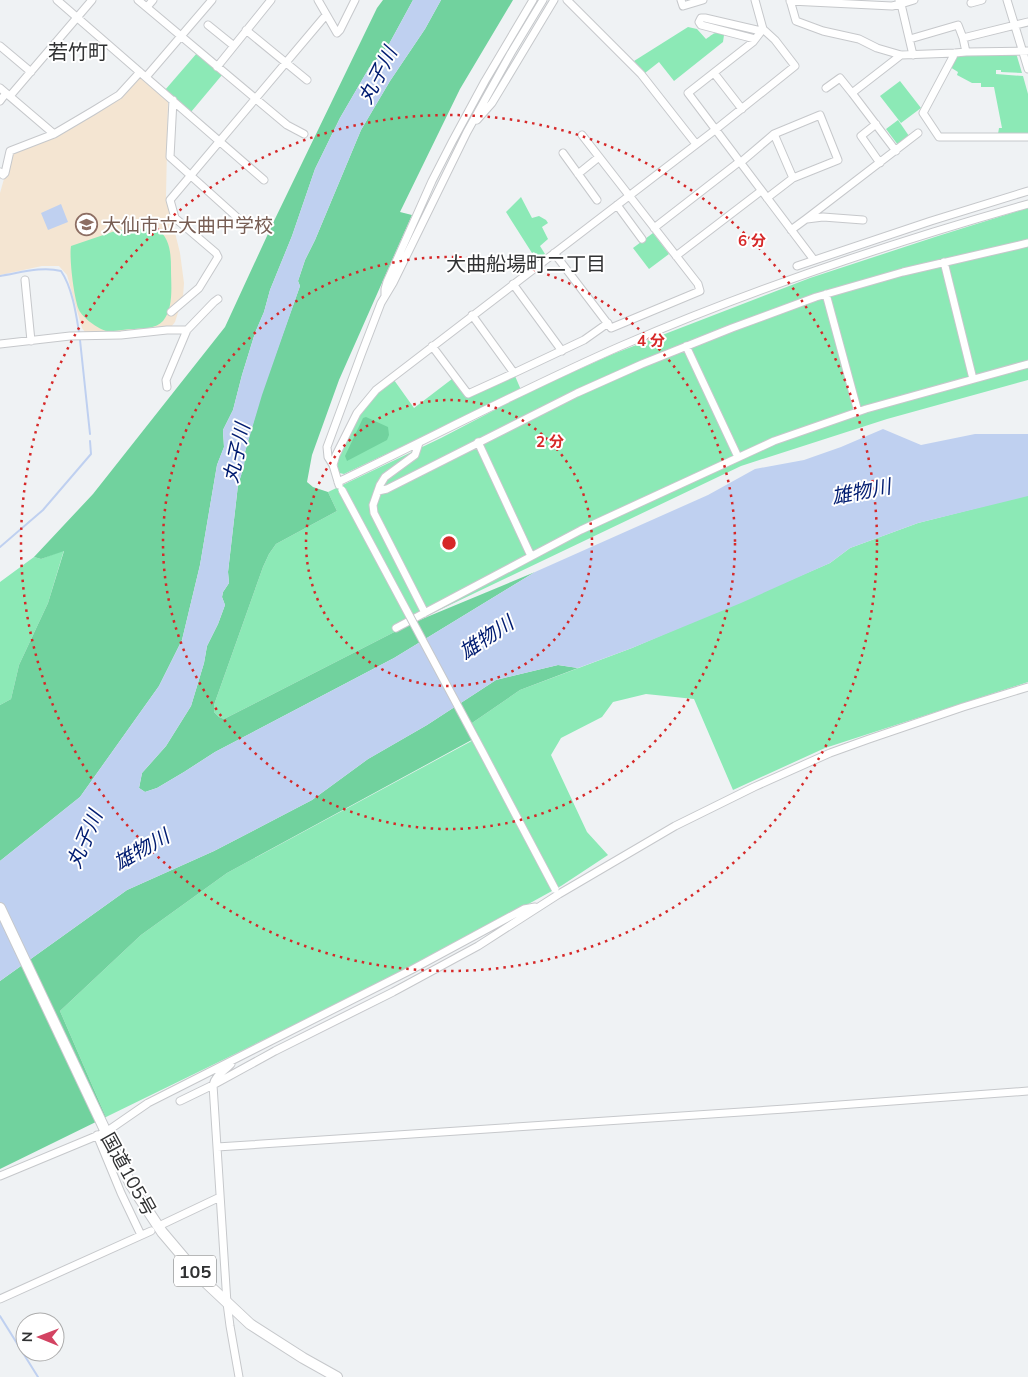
<svg xmlns="http://www.w3.org/2000/svg" width="1028" height="1377" font-family="Mulish,'Noto Sans JP',sans-serif">
	<rect width="100%" height="100%" fill="#eff2f4"/>
	<path fill="#f4e5d2" d="M138,77H141L168,101L166,196L180,253L184,283L183,297L175,322L171,327L109,333L85,332L82,328L67,275L59,266H42L0,275V193L11,154L121,98Z"/>
	<path fill="#8ce9b6" d="M688,27L697,29L706,39C713,34 716,30 724,35L723,42L674,81L659,62L645,73L634,61Z
		M197,53L222,75L191,112L165,90Z
		M1016,53L1022,73L1001,72V70H996V74L1023,76L1028,94V134H998L999,128H1002L994,87H981V83H972L957,75L958,72L950,67L956,56L959,55Z
		M900,81L921,108L901,123L880,96Z
		M898,120L909,136L898,145L886,129Z
		M521,197L532,218L539,216L546,220L548,223L542,227L548,239L540,246L545,254L539,258L534,252L532,253L506,212Z
		M1028,208V380L887,419L741,466L410,624L224,719L219,717L214,712V705L263,567L269,554L276,544L337,511L328,492L441,438L533,390L613,354L810,278L938,236Z
		M156,228C170,237 171,253 171,269C171,285 174,308 163,321C156,329 143,328 134,329C125,329 115,332 107,331C99,330 82,317 79,310C74,299 69,258 71,246L118,230Z
		M653,233L669,254L649,269L633,248Z
		M515,376L521,390L344,474L339,473C331,457 363,407 376,395C381,389 388,385 394,380L414,408L452,379L467,398Z
		M1028,495V682L825,748L733,790L694,699L646,694L613,702L602,717L561,738L551,755L587,832L608,855L561,886L425,961L106,1117L60,1011L141,935L227,873L479,737L472,723L520,690L632,648L830,563L850,548L918,523Z
		M64,550L48,603L19,665L11,699L0,705V582L34,557L41,559Z"/>
	<path fill="#71d29e" d="M383,0H413L388,46L369,68L340,118L315,169L292,236L270,290L264,312L255,333L242,375L233,410L223,430L224,447L217,465L200,565L182,640L159,686L80,797L0,861V705L11,699L19,665L48,603L64,551L41,559L34,557L93,494L225,327L273,223L377,8Z
		M441,0H513L460,89L400,212L412,215L339,380L312,455L307,482L313,487L328,492L337,511L276,544L269,554L263,567L214,705V712L219,717L224,719L410,624L535,572L394,658L215,752L184,772L157,788L145,792L139,788L142,773L166,746L191,706L204,663L207,646L218,624L225,605L222,597L223,592L229,583L228,572L238,485L244,466L245,452L261,395L300,286L298,281L305,260L315,240L361,130L390,81L425,29Z
		M366,417L388,427L389,435L387,440L347,461L345,456L363,418Z
		M558,665L578,668L520,690L472,723L479,736L227,873L141,935L60,1011L106,1117L0,1169V981L127,890L214,851L312,800L368,759L427,725L496,680Z"/>
	<path fill="#bfd0f0" d="M413,0H441L425,29L390,81L361,130L315,240L305,260L298,281L300,286L262,395L245,452L244,466L238,485L228,572L229,583L223,592L222,597L225,605L218,624L207,646L204,663L191,706L166,746L142,773L139,788L145,792L157,788L184,772L215,752L394,658L535,572L708,495L755,469L804,460L841,447L883,429L921,445L975,434H1028V496L918,523L850,548L830,563L741,603L632,648L578,668L558,665L496,680L427,725L368,759L312,800L214,851L127,890L0,981V861L80,797L159,686L182,640L200,565L217,465L224,447L223,430L233,410L242,375L255,333L264,312L270,290L292,236L315,169L340,118L369,68L388,46Z
		M61,204L68,222L48,230L41,213Z"/>
	<g fill="none" stroke-linecap="round" stroke-linejoin="round">
		<path stroke="#bfd0f0" stroke-width="2" d="M0,276C20,273 41,266 61,271C72,287 76,313 79,332
			M80,340L90,434
			M0,547L43,510L91,454L90,441
			M0,1316L38,1377"/>
		<defs>
			<path id="minor" d="M57,0L264,180
				M138,0L287,125L304,134
				M318,0L337,33L340,30L355,0
				M567,0L641,74L696,144
				M681,0L683,6L703,0
				M755,0L763,29L753,42L688,93L814,260
				M790,0L796,21L823,31L859,39L877,48L901,55L955,53L966,52L1028,51
				M1007,0L1028,69
				M790,1L892,6L901,4L899,0
				M971,3L982,0
				M147,7L153,0
				M208,25L234,46
				M246,30L307,80
				M963,38L1028,22
				M755,39L701,25L699,22L701,18H705L761,31
				M910,39L958,25L963,38L966,52
				M0,46L31,72
				M955,53L923,113L939,137H1028
				M913,55L901,4L914,0
				M217,67L271,0
				M714,73L742,109
				M146,77L212,0
				M0,88L54,134
				M826,88L840,78L852,93
				M10,96L92,0
				M173,100L170,157L240,220
				M0,101L6,93
				M477,120L492,103L554,0
				M876,124L861,136L880,163
				M774,134L793,178
				M896,151L852,93L901,55
				M563,153L597,200
				M740,163L774,134L820,115L838,160L793,178L767,198
				M0,172L3,175L5,173L10,151L54,134L93,111L119,95L140,72
				M578,174L599,157
				M617,205L642,239
				M807,219L823,217L863,220
				M654,228L739,162
				M791,230L806,219L918,133
				M554,253L611,328L700,291L698,284L582,135
				M676,256L761,191
				M944,262L973,379
				M797,266L931,221L1028,191
				M25,280L31,341
				M513,284L562,351
				M826,294L858,412
				M385,295V289L387,282L432,181L452,142L485,81L533,0
				M171,312L199,288L218,257L216,253L175,218L170,200L326,15
				M472,315L514,373L584,340L608,323
				M0,344L70,336L121,335L167,330H187L214,302L218,299
				M432,346L468,394L514,373
				M686,346L738,457
				M167,387L166,380L187,330
				M478,442L531,556
				M419,443L415,455L385,477L380,485L373,505L374,513L425,613
				M333,465L328,457L327,447L361,355L381,303L393,283L467,132L511,53L543,0
				M338,482C432,437 525,388 621,346C753,289 890,243 1028,204
				M339,485L333,465L336,455L357,413L376,390L715,130L795,66L775,40L763,29
				M378,491L387,489L577,393L642,364L732,328L816,297L903,272L1028,243
				M396,628L581,530L774,441L866,409L1028,364
				M231,1064C225,1071 215,1075 213,1085L227,1303L230,1326L239,1377
				M180,1101L213,1085L275,1051L393,992L478,946L559,894L675,826L754,787L830,753L869,739L963,707L1028,687
				M97,1135L121,1193L141,1235
				M217,1147L785,1109L1028,1091
				M0,1176L106,1132L148,1103L411,970L524,909L535,907
				M163,1224L220,1197
				M0,1299L151,1231"/>
			<path id="highway" d="M0,908L131,1185L162,1232L201,1278L250,1324L303,1358L337,1377"/>
		</defs>
		<use href="#minor" stroke="#c6c8cb" stroke-width="9"/>
		<use href="#highway" stroke="#c6c8cb" stroke-width="12"/>
		<use href="#minor" stroke="#fff" stroke-width="7"/>
		<use href="#highway" stroke="#fff" stroke-width="10"/>
		<defs>
			<path id="minor-bridge" d="M342,490L482,751L555,889"/>
		</defs>
		<use href="#minor-bridge" stroke="#c6c8cb" stroke-width="9" stroke-linecap="butt"/>
		<use href="#minor-bridge" stroke="#fff" stroke-width="7"/>
	</g>
	<g fill="none" stroke="#d62828" stroke-width="2.5" stroke-dasharray="2.5 5">
		<circle cx="449" cy="543" r="143"/>
		<circle cx="449" cy="543" r="286"/>
		<circle cx="449" cy="543" r="428"/>
	</g>
	<defs>
		<symbol id="school-ring" viewBox="-11 -11 22 22"><circle r="9.5" fill="#fff" stroke="#8d6e63" stroke-width="1.5"/><path d="M0-5L7-2L0 1L-7-2ZM-4 1L0 2.5L4 1V4Q0 6-4 4Z" fill="#8d6e63"/></symbol>
	</defs>
	<g fill-rule="evenodd">
		<use href="#school-ring" x="74" y="212" width="25" height="25"/>
	</g>
	<g text-anchor="middle" dominant-baseline="central" stroke-width="4" stroke-linejoin="round" paint-order="stroke">
		<rect fill="#fff" stroke="#6f7070" stroke-width="1" x="174" y="1255.5" width="42" height="31" rx="4"/>
		<g font-size="18" font-weight="bold" fill="#313233">
			<text x="195" y="1271">105</text>
		</g>
		<g font-size="19" fill="#785e54" stroke="#fff" text-anchor="start">
			<text x="102" y="225">大仙市立大曲中学校</text>
		</g>
		<g font-size="19" fill="#313233" stroke="#fff">
			<text transform="translate(129 1174) rotate(61)">国道105号</text>
		</g>
		<g font-size="20" fill="#313233" stroke="#fff">
			<text x="78" y="51">若竹町</text>
			<text x="526" y="263">大曲船場町二丁目</text>
		</g>
		<g font-size="20" font-style="italic" fill="#001c71" stroke="#fff">
			<text transform="translate(377 75) rotate(-63)">丸子川</text>
			<text transform="translate(236 453) rotate(-78)">丸子川</text>
			<text transform="translate(861 491) rotate(-11)">雄物川</text>
			<text transform="translate(486 637) rotate(-34)">雄物川</text>
			<text transform="translate(84 839) rotate(-67)">丸子川</text>
			<text transform="translate(141 849) rotate(-30)">雄物川</text>
		</g>
	</g>
	<circle cx="449" cy="543" r="8" fill="#d62828" stroke="#fff" stroke-width="2.5"/>
	<g font-size="15" text-anchor="middle" font-weight="bold" fill="#d62828" stroke="#fff" stroke-width="4" stroke-linejoin="round" paint-order="stroke">
		<text x="752" y="246">6 分</text>
		<text x="651" y="346">4 分</text>
		<text x="550" y="447">2 分</text>
	</g>
	<g transform="translate(40 1337) rotate(271)"><circle r="24" fill="#ffffff" stroke="#adadad"/>
	<path d="M0-4L9 19L0 12L-9 19Z" fill="#d34362"/>
	<text y="-8" font-size="14" font-weight="bold" text-anchor="middle" fill="#313233">N</text>
	</g>
</svg>
